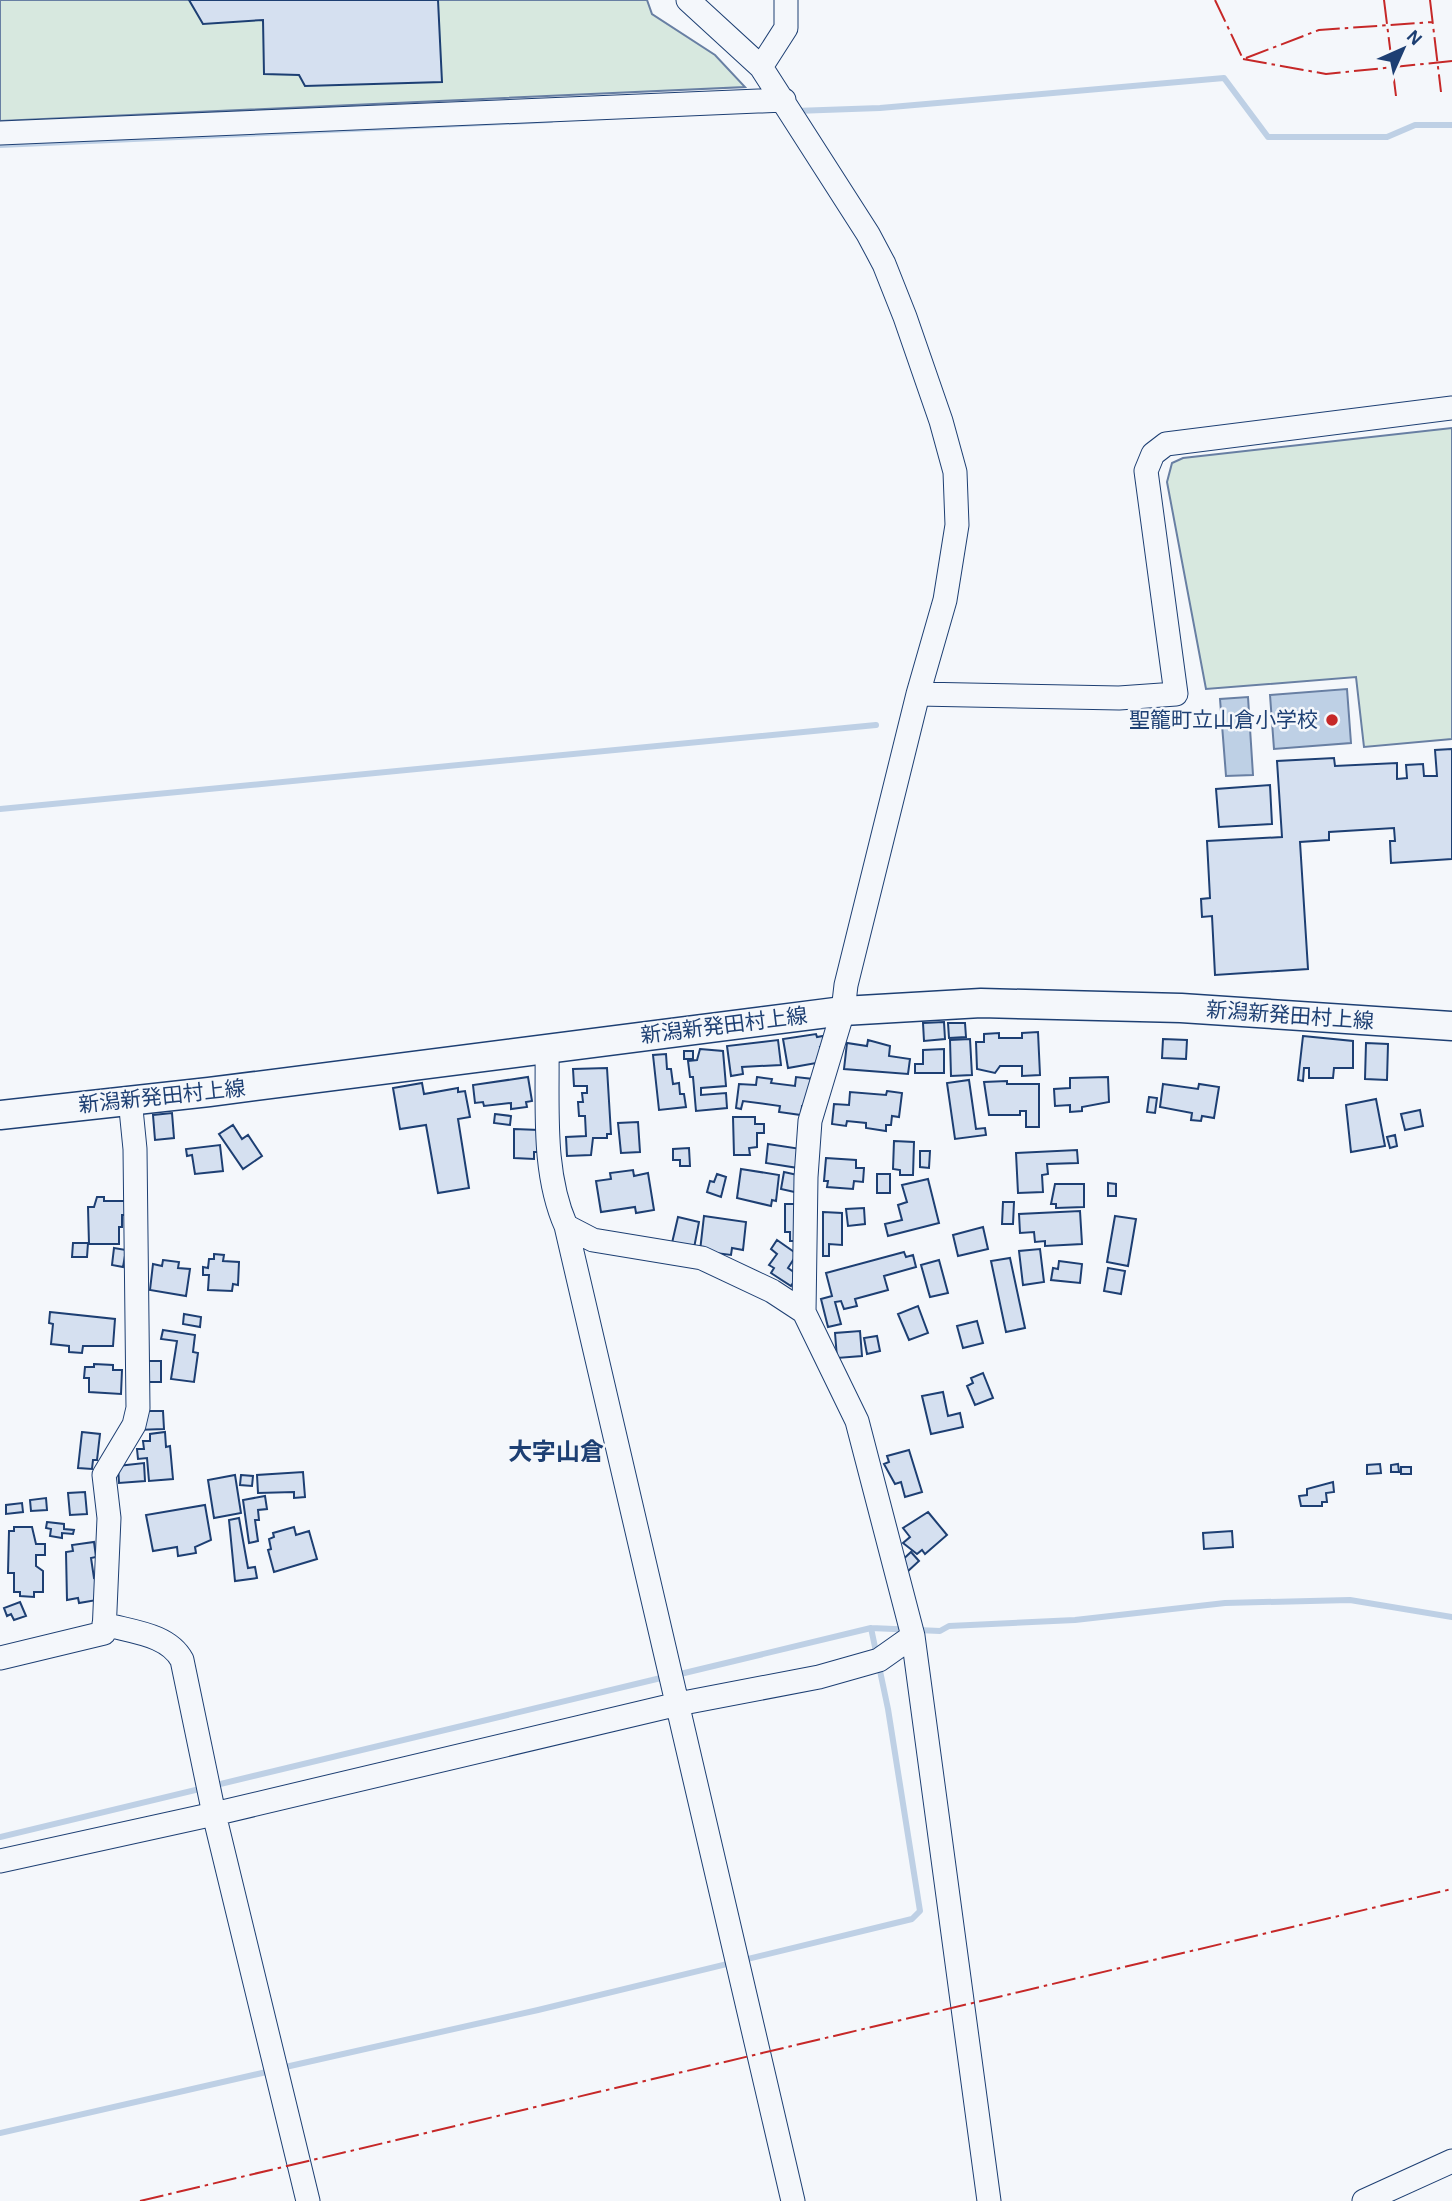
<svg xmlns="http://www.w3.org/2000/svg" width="1452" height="2201" font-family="'Alegreya Sans','Noto Sans JP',sans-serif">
	<rect width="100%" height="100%" fill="#f4f7fb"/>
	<path fill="#d7e8df" stroke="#687fa3" stroke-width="2" d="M0,0H647L652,14L715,55L745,87L0,121Z
		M1452,428V739L1364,747L1356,677L1206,689L1167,482L1172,463L1183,458Z"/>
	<path fill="#bed0e5" stroke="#687fa3" stroke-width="2" d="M1347,689L1351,743L1274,749L1270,695Z
		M1248,697L1253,775L1226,776L1220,699Z"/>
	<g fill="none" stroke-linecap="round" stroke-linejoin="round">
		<path stroke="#bed0e5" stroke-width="6" d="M795,111L880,108L1224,78L1268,137H1387L1415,125H1452
			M0,145L551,120
			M0,809L876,725
			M676,1675L871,1628L940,1631L949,1626L1075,1620L1225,1603L1350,1600L1452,1617
			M0,1837L665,1677
			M281,2068L538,2010L912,1919L920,1911L888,1709L871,1628
			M0,2133L271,2071"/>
	</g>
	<path fill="#d5e0f0" stroke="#1d3f73" stroke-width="2" d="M189,0H438L442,82L305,86L299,75L264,74L263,20L203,24Z
		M1452,749V859L1391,863L1390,841H1395L1394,828L1329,832V840L1300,842L1308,969L1215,975L1212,916L1202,917L1201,899L1210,898L1207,841L1282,837L1277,761L1334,758L1335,766L1397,763V779L1407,778L1406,765L1423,764L1424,776H1437L1435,750Z
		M1270,785L1272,824L1219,827L1216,789Z
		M944,1022L945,1039L924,1041L923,1023Z
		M948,1023H965L966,1037L949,1038Z
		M1038,1032L1040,1075L1022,1076V1066H1000L995,1073L977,1069L976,1042H984V1034L999,1033V1038H1022V1033Z
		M816,1034L817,1037L823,1036L825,1047H820L822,1062L788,1068L783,1039Z
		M1303,1036L1353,1041V1068H1334L1333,1078H1309V1068H1304L1303,1081L1298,1080Z
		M970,1039L972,1075L951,1076L950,1040Z
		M1163,1039L1187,1040L1186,1059L1162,1058Z
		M778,1040L781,1065L742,1067L743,1074L731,1076L727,1046Z
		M868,1040L890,1046L889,1056L910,1059L908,1074L844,1069L847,1043L867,1046Z
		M1366,1043L1388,1044L1387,1080L1365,1079Z
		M700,1049L723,1051L726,1086L701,1088V1095L726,1093L727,1108L696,1111L693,1077H690L688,1061L697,1060Z
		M944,1049V1073H915V1064H923V1050Z
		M684,1051H693V1059H684Z
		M666,1054L667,1069H671L673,1084L679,1083L680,1094H684L686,1107L659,1110L653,1055Z
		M607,1068L611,1134H607V1138H593L591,1155L567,1156L566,1137L586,1136L585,1116H579L578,1102H583L582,1093H587V1086H574L573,1069Z
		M528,1077L532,1101L526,1102L527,1107L511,1109V1103L484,1106L483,1102L475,1103L473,1085Z
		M757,1077L772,1079L771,1083L795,1086L796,1077L813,1079L810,1107L802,1106L801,1115L779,1112L780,1106L743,1101L741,1109L736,1108L739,1084L756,1085Z
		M1108,1077L1109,1102L1082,1107V1111L1070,1112V1105L1055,1106L1054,1089L1070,1088V1078Z
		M969,1080L976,1129L985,1128L986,1135L955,1139L947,1083Z
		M1007,1081V1084H1039V1127H1026V1111H1020V1115H989L984,1082Z
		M422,1083L424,1094L458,1088V1092L465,1091L470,1117L458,1119L469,1188L438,1193L426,1125L400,1129L393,1088Z
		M1163,1084L1198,1089L1199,1084L1219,1087L1214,1118L1202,1116L1201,1121L1191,1120L1192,1113L1160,1107Z
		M887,1091L902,1093L899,1117L892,1116L891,1125H886V1131L866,1128V1123L847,1121L846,1126L832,1124L834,1104L849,1105L850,1092L886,1095Z
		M1149,1097L1157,1098L1155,1113L1147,1112Z
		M1376,1099L1385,1146L1351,1152L1346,1105Z
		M1420,1110L1423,1126L1405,1130L1401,1114Z
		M172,1113L174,1138L155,1140L153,1115Z
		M495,1114L511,1116L510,1125L494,1123Z
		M733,1117H755V1124H764V1133H757V1147L749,1148L750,1155H734Z
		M638,1122L640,1152L621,1153L618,1123Z
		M233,1125L242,1139L248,1135L262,1156L243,1169L219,1134Z
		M514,1129L539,1130V1152H534V1159L514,1158Z
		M1395,1135L1397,1146L1390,1148L1387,1137Z
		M894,1141L914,1142L913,1175H900V1170L893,1169Z
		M768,1144L801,1149L798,1168L766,1163Z
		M220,1145L223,1171L195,1174L192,1155L187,1156L186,1149Z
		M689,1148L690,1166H680V1160H673V1149Z
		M1077,1150L1078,1163L1047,1164L1048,1174L1042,1175L1043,1192L1018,1193L1016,1153Z
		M920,1151H930L929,1168L920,1167Z
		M826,1158L856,1160V1168H864L863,1182L854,1181L853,1189L827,1187L828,1181H824Z
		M741,1169L779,1175L776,1201L772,1200L771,1206L737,1198Z
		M633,1170L634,1176L648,1173L654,1210L636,1213L635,1207L601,1212L596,1181L611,1179L610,1173Z
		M784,1172L802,1176L799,1193L781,1189Z
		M717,1174L726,1177L721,1197L707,1192L710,1181L714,1182Z
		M877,1174H890V1193H877Z
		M928,1179L939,1223L888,1236L885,1224L902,1220L898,1205L907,1202L902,1185Z
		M1108,1183L1116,1184V1196H1108Z
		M1055,1184H1084V1207L1056,1208V1204H1051Z
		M97,1197H104V1201H128V1215H122V1227H119V1244H89L88,1207H94Z
		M1003,1202H1014L1013,1224H1002Z
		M785,1204H800V1241H790V1232H785Z
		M864,1208L865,1224L848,1226L846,1209Z
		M1080,1211L1082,1244L1045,1246V1241L1035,1242L1034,1232L1020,1233L1019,1214Z
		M823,1212L842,1213V1245L829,1244V1256H823Z
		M704,1216L746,1222L743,1250L732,1248L731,1255L700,1251Z
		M1115,1216L1136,1219L1128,1266L1107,1262Z
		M678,1217L699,1222L694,1248L672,1243Z
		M983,1227L988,1249L958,1256L953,1235Z
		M777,1240L797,1254L788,1268L798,1275L791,1286L771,1273L774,1268L769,1265L777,1254L771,1249Z
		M73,1243H88L87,1257H72Z
		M114,1248L126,1250L123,1267L112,1265Z
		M1040,1249L1044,1282L1023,1285L1019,1251Z
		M904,1252L906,1257L913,1255L916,1267L884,1276L888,1290L855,1299L857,1306L844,1309L841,1301L835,1302L841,1324L828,1327L821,1299L832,1296L826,1273Z
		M214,1254L224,1255L223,1261L239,1262L238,1285L233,1284L232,1291L208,1290L209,1275H203V1267L208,1268L209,1259H214Z
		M1010,1258L1025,1328L1006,1332L991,1261Z
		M163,1260L179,1262L178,1268L190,1269L186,1296L150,1290L153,1264L162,1266Z
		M939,1260L948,1293L930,1297L921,1265Z
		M1059,1261L1082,1264L1080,1283L1051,1280L1053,1268L1058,1269Z
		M1108,1268L1125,1271L1121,1294L1104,1291Z
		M918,1306L928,1333L909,1340L898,1314Z
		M50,1312L115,1319L113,1346H83L82,1353L69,1352V1346L51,1344L53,1324L49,1323Z
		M184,1314L201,1317L200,1327L183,1324Z
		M977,1321L983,1343L963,1348L957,1326Z
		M163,1330L195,1335L193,1352L198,1353L194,1382L171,1379L177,1341L161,1339Z
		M860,1331L862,1356L837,1358L835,1333Z
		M877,1336L880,1351L867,1354L864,1338Z
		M147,1361H161V1382H148Z
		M94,1364L113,1365V1370H122L121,1394L89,1392V1378H84L85,1367H94Z
		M983,1373L993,1398L975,1405L967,1386L973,1383L971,1378Z
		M943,1392L948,1416L960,1413L963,1427L931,1434L922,1396Z
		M141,1411H163L164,1429L136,1430Z
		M82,1432L100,1434L97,1460H93L92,1469L78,1468Z
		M165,1432L166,1447L170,1446L173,1479L149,1481L147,1458L138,1459L137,1449H144L143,1441H150V1434Z
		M909,1450L922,1492L905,1497L901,1482L895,1484L884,1464L889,1462L887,1456Z
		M144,1463L145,1481L119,1483L118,1466Z
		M1380,1464L1381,1473L1367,1474V1465Z
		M1398,1464L1399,1472H1391V1465Z
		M1401,1467H1411V1474H1401Z
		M303,1472L305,1497L294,1498V1492L258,1493L257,1475Z
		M235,1475L241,1513L214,1518L208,1480Z
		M241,1475L253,1476L252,1486L240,1485Z
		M1333,1482L1334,1492L1326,1493L1327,1502H1322V1506H1301L1299,1496L1307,1495V1489Z
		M85,1492L87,1514L70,1515L68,1493Z
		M265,1496L267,1509L258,1510L259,1520H255L258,1541L249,1543L243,1500Z
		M46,1498L47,1510L31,1511L30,1500Z
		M22,1503L23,1512L6,1514V1505Z
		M205,1505L211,1540L195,1547L196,1553L178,1556L177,1547L153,1551L146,1515Z
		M928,1512L947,1535L925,1554L922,1550L917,1554L903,1543L910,1537L903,1528Z
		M239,1518L248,1568L255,1567L257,1578L235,1581L229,1520Z
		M47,1522L64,1524V1529L74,1530L73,1534L62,1533V1538L50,1536L51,1529L46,1528Z
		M14,1527H32L36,1544H45V1555H36V1566L43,1571V1592H34V1597L20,1596V1592H14V1573H8L9,1531H14Z
		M294,1527L296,1535L309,1531L317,1559L274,1572L268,1550L271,1549L269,1539L274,1537L273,1533Z
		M1232,1531L1233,1547L1204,1549L1203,1533Z
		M94,1542L96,1557L91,1558L94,1578L98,1577L97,1600L79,1603L78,1598L67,1600L66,1552L73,1551L72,1545Z
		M911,1552L919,1561L907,1572L899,1563Z
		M20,1602L26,1616L14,1620L11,1614L7,1616L4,1608Z"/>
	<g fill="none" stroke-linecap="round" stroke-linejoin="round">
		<defs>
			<path id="minor" d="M688,0L761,67L868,234L884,264L905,317L941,421L955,472L957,525L945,600L918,694L846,985L843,1011L810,1121L806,1177L804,1312L857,1421L913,1636L989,2201
				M761,67L786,28V0
				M0,133L784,100
				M918,694L1119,698L1176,694L1146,471L1153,454L1166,444L1452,408
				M547,1049C548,1107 542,1172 566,1226L793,2201
				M566,1226L593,1240L702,1258L772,1291L804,1312
				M104,1624C132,1632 168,1634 182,1660L214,1814L308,2201
				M0,1658L104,1633L109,1518L104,1475L134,1425L138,1408L135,1149L130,1099
				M0,1861L214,1814L678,1704L819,1677L879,1660L913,1636
				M1364,2201L1452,2161"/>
			<path id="major" d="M0,1115L209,1092L843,1011L981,1003L1181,1008L1452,1026"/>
		</defs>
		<use href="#minor" stroke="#1d3f73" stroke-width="25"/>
		<use href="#major" stroke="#1d3f73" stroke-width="31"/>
		<use href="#minor" stroke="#f4f7fb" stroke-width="23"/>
		<use href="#major" stroke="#f4f7fb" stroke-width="28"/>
		<path stroke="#c62828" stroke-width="2" stroke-dasharray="24 5 3.5 5" stroke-linecap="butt" d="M1215,0L1243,59
			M1384,0L1396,96
			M1430,0L1441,92
			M1246,58L1319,30L1433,22
			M1243,59L1326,74L1452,61
			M140,2201L1452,1889"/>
	</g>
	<circle fill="#c62828" stroke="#f4f7fb" stroke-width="2.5" cx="1332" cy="720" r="7"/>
	<g text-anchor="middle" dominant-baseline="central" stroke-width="5" stroke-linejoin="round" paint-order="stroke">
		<g font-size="21" fill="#1d3f73" stroke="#f4f7fb" text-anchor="end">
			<text x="1318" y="720">聖籠町立山倉小学校</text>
		</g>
		<g font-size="21" fill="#1d3f73" stroke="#f4f7fb">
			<text transform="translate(1290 1016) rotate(4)">新潟新発田村上線</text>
			<text transform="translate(724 1026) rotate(-7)">新潟新発田村上線</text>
			<text transform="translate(162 1097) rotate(-6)">新潟新発田村上線</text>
		</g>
		<g font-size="24" font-weight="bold" fill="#1d3f73" stroke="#f4f7fb">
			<text x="556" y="1453">大字山倉</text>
		</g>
	</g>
	<g transform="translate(1403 49) rotate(45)" stroke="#f4f7fb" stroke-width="5" paint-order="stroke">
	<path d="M0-5L12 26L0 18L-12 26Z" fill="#1d3f73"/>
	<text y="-10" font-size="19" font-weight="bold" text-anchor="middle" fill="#1d3f73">N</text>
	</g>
</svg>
